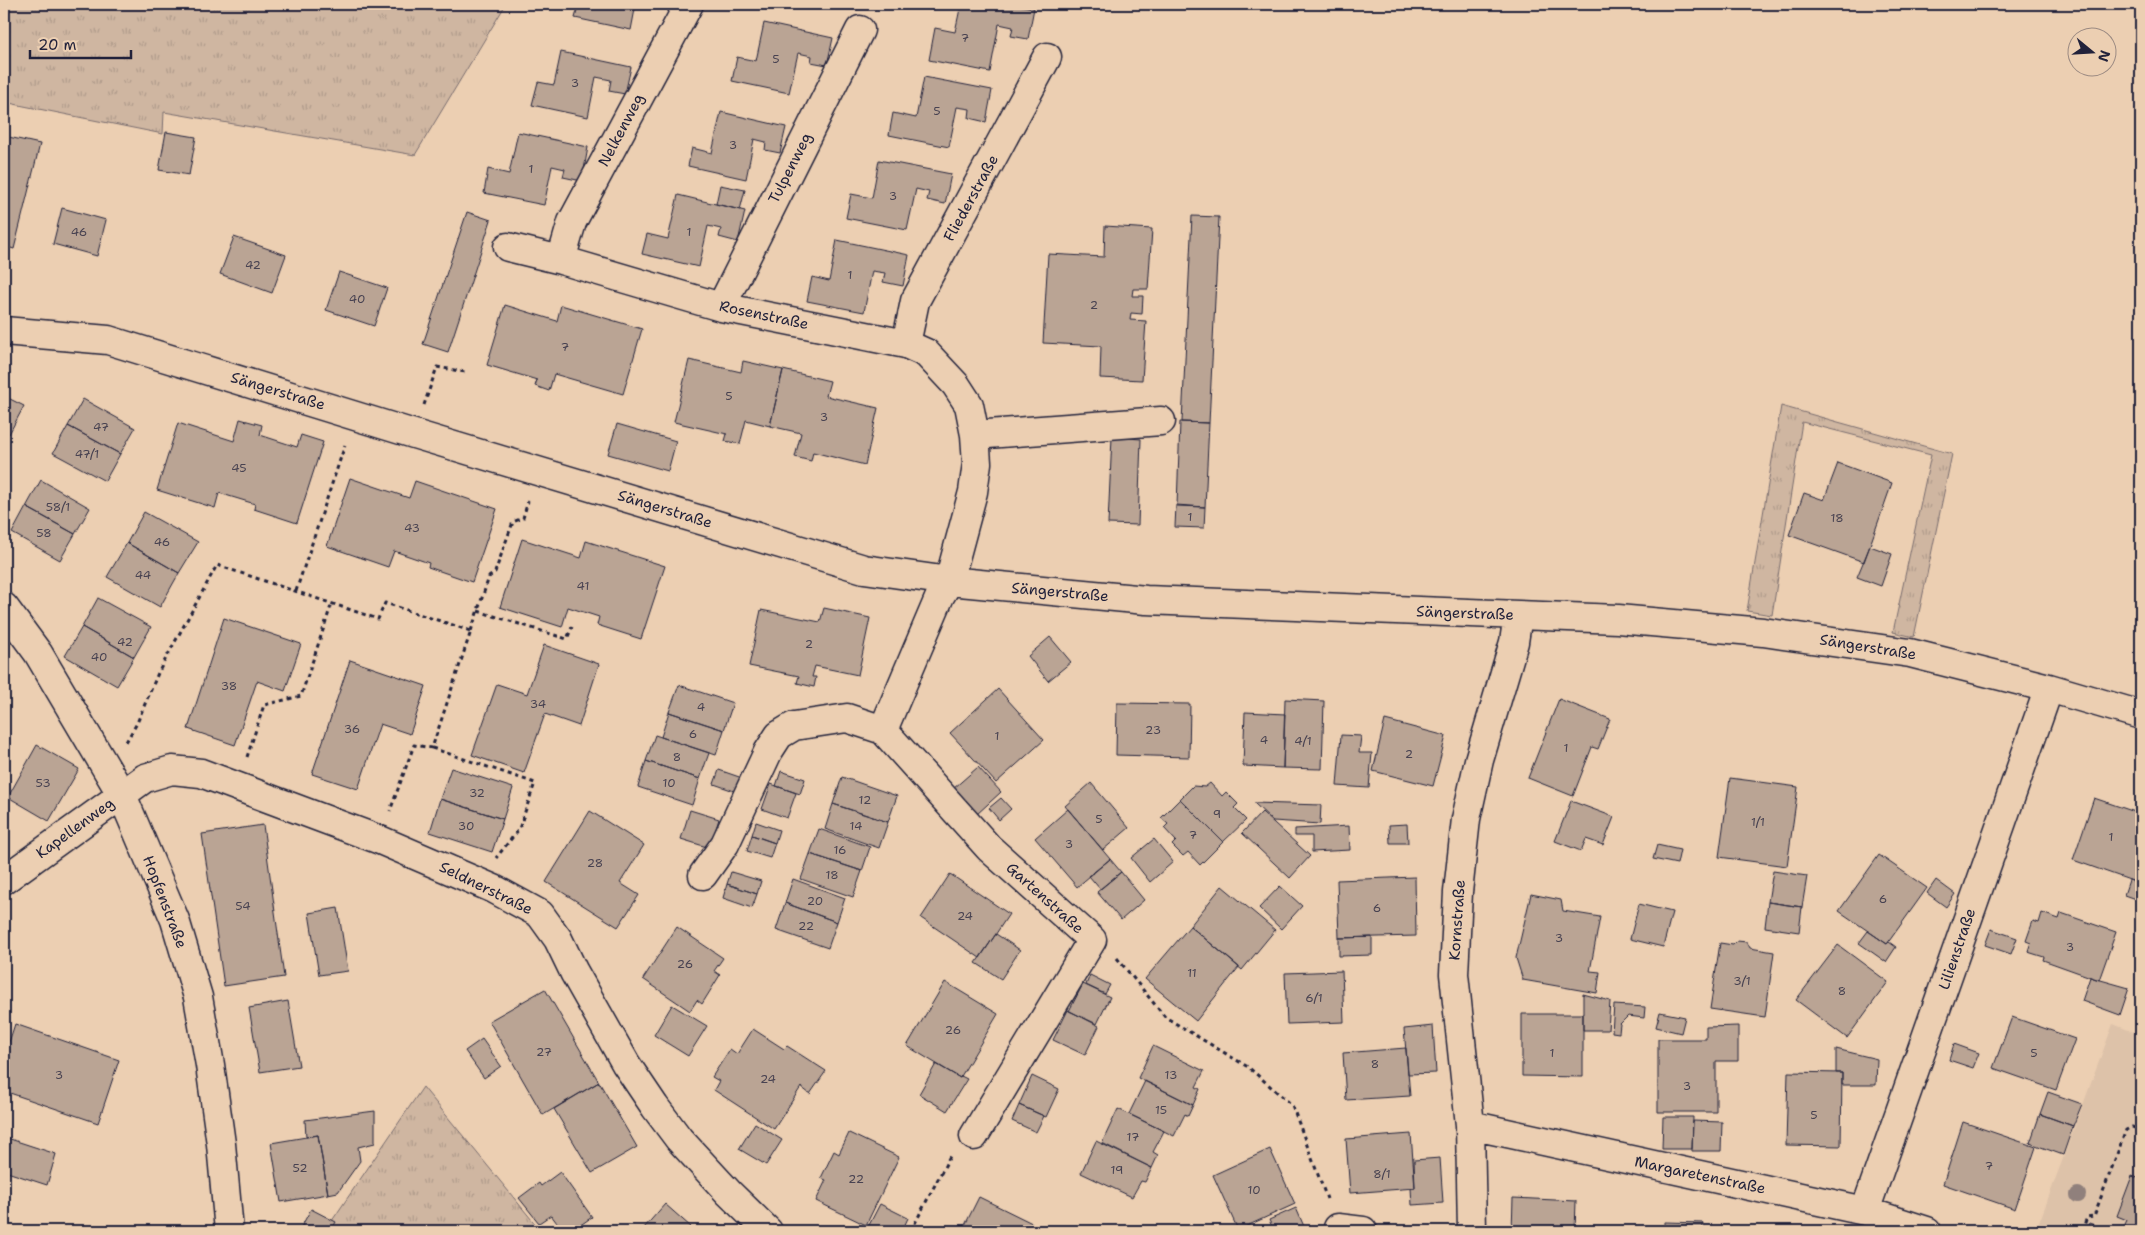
<svg xmlns="http://www.w3.org/2000/svg" width="2145" height="1235" font-family="'Shantell Sans',sans-serif">
	<defs>
		<pattern id="grass-tufts" width="24" height="20" patternUnits="userSpaceOnUse" patternTransform="scale(1.25)"><rect width="24" height="20" fill="#cfb6a1"/><path d="M3 7l-1-3M5 7V3M7 7l1-3M15 17l-1-3M17 17v-4M19 17l1-3" fill="none" stroke="#b19c8c"/></pattern>
	</defs>
	<rect width="100%" height="100%" fill="#eccfb2"/>
	<filter id="ink" filterUnits="userSpaceOnUse"><feTurbulence type="fractalNoise" baseFrequency=".02" numOctaves="2"/><feDisplacementMap in="SourceGraphic" scale="10" xChannelSelector="R" yChannelSelector="G"/><feConvolveMatrix kernelMatrix="1 2 1 2 8 2 1 2 1" color-interpolation-filters="sRGB"/></filter>
	<g filter="url(#ink)">
		<path fill="#ddc2a9" d="M2113,1024L2141,1035V1231H2036Z"/>
		<path fill="url(#grass-tufts)" stroke="#786c6e" d="M4,4H506L415,155L164,112L163,134L4,102Z
			M1781,406L1952,454L1914,637L1893,632L1931,455L1802,422L1772,615L1747,611Z
			M423,1087L541,1231H325Z"/>
		<path fill="#baa494" stroke="#22223b" d="M579,4H636L631,30L575,18Z
			M961,4H1013L1034,8L1028,39L1011,36L1013,27L999,24L990,72L929,60L935,28L955,32Z
			M764,23L833,38L827,65L811,62L812,56L798,53L789,93L732,81L737,57L756,61Z
			M561,52L631,67L625,94L609,91L611,80L596,77L588,117L532,105L538,82L554,85Z
			M924,77L992,90L986,122L969,118L970,109L957,107L949,147L889,135L893,113L916,118Z
			M721,112L786,127L780,153L765,150L766,142L754,139L746,179L688,166L692,148L712,153Z
			M166,132L196,137L189,175L159,170Z
			M518,132L588,147L582,181L563,177L565,169L552,166L544,205L484,193L488,169L509,174Z
			M4,136L40,144L14,249L4,246Z
			M879,160L951,174L945,204L927,200L929,192L916,189L907,230L846,218L851,194L872,198Z
			M720,185L745,190L740,210L716,204Z
			M678,195L745,211L738,242L719,237L721,229L708,226L699,267L642,254L647,234L668,239Z
			M62,208L106,220L97,256L53,244Z
			M467,212L491,220L448,352L423,344Z
			M1192,216L1219,217L1209,423L1182,422Z
			M1105,226L1152,229L1148,289H1133L1132,296H1143L1142,314L1131,313L1130,320L1146,321L1142,380L1100,378L1101,346L1043,343L1048,254L1104,257Z
			M234,237L286,255L272,293L220,274Z
			M837,240L909,255L903,286L883,282L885,273L872,271L864,312L807,301L812,277L829,281Z
			M339,272L387,288L374,326L326,310Z
			M505,305L557,321L561,305L642,329L623,394L554,374L549,391L535,386L537,380L487,365Z
			M689,360L741,372L743,361L783,370L770,426L746,420L740,444L725,441L727,434L674,422Z
			M783,370L830,381L826,396L878,408L865,465L813,452L811,461L795,457L801,433L770,426Z
			M4,396L24,406L9,434L4,431Z
			M83,399L135,428L120,454L68,426Z
			M240,419L262,425L260,435L297,447L301,435L323,442L297,523L254,509L255,504L219,493L215,508L157,490L178,423L234,441Z
			M1180,422L1209,423L1205,507L1177,506Z
			M617,424L676,441L668,471L608,454Z
			M68,426L120,454L105,481L53,453Z
			M1112,437L1141,439L1138,525L1108,524Z
			M1838,463L1892,483L1864,562L1789,535L1804,493L1824,500Z
			M350,478L409,498L415,481L497,509L472,582L428,567L429,563L394,551L388,567L327,546Z
			M41,480L90,508L75,534L26,507Z
			M1176,505L1205,507L1204,528L1175,527Z
			M26,507L75,534L60,560L12,533Z
			M144,512L198,542L179,573L127,543Z
			M522,539L581,558L586,541L665,566L641,639L597,625L599,617L568,607L562,627L500,607Z
			M127,543L179,573L160,607L107,577Z
			M1870,546L1892,554L1881,586L1857,577Z
			M98,598L151,627L134,657L82,627Z
			M824,608L870,618L858,675L815,666L812,677H816L814,687L797,683L799,676L749,666L761,610L820,622Z
			M224,618L301,644L285,691L257,681L235,745L188,729Z
			M82,627L134,657L117,686L65,656Z
			M1050,637L1071,662L1048,681L1028,656Z
			M544,645L599,664L579,726L545,714L524,773L472,755L497,684L527,694Z
			M350,660L426,686L410,734L380,724L358,789L312,774Z
			M679,685L733,703L724,730L669,712Z
			M998,689L1044,740L996,783L950,733Z
			M1285,699L1324,701L1322,769L1283,768Z
			M1559,699L1610,719L1598,749L1592,747L1573,796L1528,778Z
			M1117,703L1190,704L1189,757L1116,755Z
			M669,712L724,730L716,755L661,737Z
			M1245,712L1285,714L1283,768L1243,766Z
			M1385,720L1446,736L1433,786L1373,771Z
			M655,735L709,753L700,779L646,761Z
			M1341,735L1361,736L1359,753H1372L1369,788L1337,786Z
			M37,745L79,769L49,821L8,797Z
			M646,761L700,779L692,805L638,787Z
			M978,767L1001,792L976,815L953,789Z
			M451,768L513,788L503,819L440,799Z
			M719,770L745,779L740,793L714,784Z
			M781,771L805,779L800,794L776,786Z
			M842,777L897,796L888,822L833,804Z
			M1730,778L1798,787L1787,866L1719,857Z
			M1091,783L1129,828L1103,850L1065,806Z
			M1210,783L1222,796L1226,792L1238,804L1234,808L1246,820L1223,842L1180,799L1193,786L1205,787Z
			M771,784L796,793L787,818L762,809Z
			M1001,798L1011,809L999,820L989,808Z
			M2094,798L2141,814V884L2073,860Z
			M440,799L503,819L492,852L430,832Z
			M1180,799L1223,842L1200,865L1188,852L1183,856L1172,845L1176,841L1164,828L1168,824L1161,818Z
			M1571,801L1614,817L1603,845L1586,839L1581,851L1555,841Z
			M1254,803L1321,805L1320,824L1273,821Z
			M833,804L888,822L879,848L825,829Z
			M1068,809L1110,859L1077,887L1035,838Z
			M690,810L719,819L710,848L681,839Z
			M590,811L644,845L620,883L639,895L618,927L546,882Z
			M1262,812L1310,856L1290,878L1242,833Z
			M756,822L779,830L775,843L752,835Z
			M1407,824L1408,843H1390L1389,825Z
			M263,825L284,977L224,986L202,834Z
			M1349,826L1350,850L1312,852V836H1295V829Z
			M819,829L870,847L862,871L810,854Z
			M752,835L775,843L770,858L747,851Z
			M1154,839L1173,862L1150,882L1131,858Z
			M1657,845L1680,850L1677,864L1653,859Z
			M810,854L862,871L853,897L801,879Z
			M1879,855L1927,888L1887,944L1839,911Z
			M1110,859L1121,872L1100,889L1089,876Z
			M1773,871L1807,876L1802,907L1768,902Z
			M731,872L761,881L757,894L727,884Z
			M1121,872L1144,900L1121,920L1097,892Z
			M950,874L1009,914L980,958L921,918Z
			M1415,877L1416,936L1339,938L1337,880Z
			M793,879L845,898L837,922L785,903Z
			M1936,880L1955,894L1946,907L1927,893Z
			M2129,880L2141,884V901L2124,895Z
			M727,884L757,894L752,908L723,898Z
			M1222,886L1275,930L1242,970L1190,926Z
			M1280,886L1302,906L1281,929L1259,908Z
			M1531,894L1561,900L1563,911L1600,917L1590,971L1600,972L1597,993L1523,980L1516,958Z
			M1768,902L1802,907L1799,932L1765,927Z
			M785,903L837,922L828,948L776,930Z
			M1639,904L1672,912L1663,947L1630,939Z
			M338,908L348,971L319,975L309,913Z
			M2042,913L2059,919L2061,913L2116,932L2099,980L2043,960L2044,957L2028,952L2031,943L2026,941L2033,921L2039,923Z
			M1190,926L1239,967L1196,1021L1145,979Z
			M677,927L723,958L714,971L720,975L702,1004L697,1000L690,1011L643,979Z
			M1991,929L2017,938L2011,954L1985,945Z
			M1868,931L1887,944L1889,942L1896,947L1886,962L1859,943Z
			M996,934L1020,950L1001,979L976,963Z
			M1372,937V955L1339,956V938Z
			M1737,941L1747,942L1750,948L1774,952L1765,1017L1710,1009L1720,943L1733,945Z
			M1838,945L1888,982L1847,1038L1796,1000Z
			M1342,971L1344,1022L1287,1024L1285,973Z
			M1090,975L1110,985L1105,994L1086,985Z
			M2090,977L2129,988L2120,1015L2082,1001Z
			M945,982L998,1014L960,1078L907,1046Z
			M1083,984L1110,997L1097,1024L1069,1011Z
			M545,989L599,1082L543,1115L489,1021Z
			M1583,994L1610,1001L1608,1030H1583Z
			M288,1001L299,1066L260,1072L249,1008Z
			M672,1005L707,1026L688,1056L654,1035Z
			M1614,1005L1645,1007L1644,1018L1628,1016L1620,1024L1619,1033L1612,1032Z
			M1068,1010L1099,1026L1085,1055L1053,1040Z
			M1660,1012L1685,1017L1681,1033L1656,1027Z
			M1522,1014H1583V1077L1522,1076Z
			M2012,1017L2075,1039L2056,1090L1993,1068Z
			M15,1024L119,1060L98,1123L4,1091V1057Z
			M1433,1026L1436,1073L1408,1074L1404,1029Z
			M1738,1026V1061H1716V1112H1658V1039H1706V1027Z
			M753,1029L784,1049L787,1046L826,1071L810,1094L801,1087L774,1129L714,1090L719,1081L712,1077L730,1049L737,1054Z
			M482,1039L501,1066L484,1078L465,1051Z
			M1954,1044L1979,1053L1973,1068L1949,1060Z
			M1153,1046L1204,1071L1196,1087L1200,1089L1193,1105L1138,1078Z
			M1406,1048L1410,1096L1346,1100L1343,1053Z
			M1836,1049L1877,1059L1876,1085H1842V1073H1836Z
			M936,1064L960,1078L961,1076L967,1079L947,1111L919,1094Z
			M1788,1072L1842,1073L1841,1146L1786,1145Z
			M1032,1076L1059,1089L1046,1117L1019,1105Z
			M1145,1081L1193,1105L1188,1116L1185,1114L1174,1136L1129,1114Z
			M599,1082L637,1147L592,1173L554,1109Z
			M2048,1092L2082,1104L2073,1126L2040,1114Z
			M1019,1105L1044,1116L1036,1132L1012,1121Z
			M1118,1109L1164,1131L1153,1152L1158,1155L1152,1168L1102,1143Z
			M375,1111V1143L358,1147L360,1161L338,1192L328,1194L318,1135L306,1137L305,1120Z
			M2040,1114L2073,1126L2063,1155L2030,1143Z
			M1663,1117H1693L1692,1149H1662Z
			M1693,1121L1722,1122L1721,1151H1692Z
			M1963,1122L2036,1147L2015,1209L1943,1184Z
			M755,1123L782,1140L766,1165L739,1149Z
			M849,1133L899,1157L866,1225L816,1201L826,1180L821,1178L834,1151L839,1154Z
			M1411,1134L1415,1188L1350,1193L1346,1139Z
			M318,1135L328,1194L281,1202L271,1143Z
			M4,1137L56,1154L47,1185L4,1171Z
			M1096,1141L1152,1168L1145,1182L1141,1181L1132,1197L1081,1173Z
			M1270,1149L1295,1204L1238,1230L1213,1175Z
			M1440,1158L1443,1203L1412,1205L1411,1188H1415L1414,1160Z
			M560,1172L592,1217L572,1231H563L551,1215L539,1223L519,1198L539,1183L541,1186Z
			M2132,1176L2141,1179V1231H2122L2127,1220L2117,1216Z
			M979,1197L1040,1227L1039,1231H962Z
			M1513,1198L1576,1201L1575,1231H1512Z
			M665,1204L691,1227L687,1231H648L644,1228Z
			M880,1204L908,1218L902,1231H866Z
			M1296,1208L1306,1231H1274L1269,1220Z
			M311,1209L336,1222L331,1231H299Z
			M1665,1222L1703,1223V1231H1665Z
			M2089,1223L2111,1231H2086Z
			M1627,1229L1665,1230V1231H1627Z"/>
		<g fill="none" stroke-linecap="round" stroke-linejoin="round">
			<defs>
				<path id="minor" d="M508,247L561,260L721,307L906,344L926,353L956,385L969,405L975,435L977,463L973,492L949,581L940,596L883,730
					M561,260L572,222L689,4
					M721,307L860,30
					M4,331L108,340L414,434L864,569L949,581L1146,600L1618,619L1763,632L1910,653L2049,688L2141,715
					M906,344L915,301L1047,57
					M975,435L1161,421
					M4,607L38,653L122,795L175,920L198,997L210,1065L221,1144L229,1231
					M703,875L725,844L768,752L779,735L794,726L847,718L883,730L989,848L1092,940L974,1136
					M4,880L145,778L172,770L201,773L380,840L494,889L540,914L558,939L574,972L626,1064L655,1107L679,1139L729,1193L768,1231
					M1470,1125L1865,1211L1927,1231
					M1865,1211L2049,688
					M1338,1228L1363,1231
					M1472,1231L1470,1125L1454,974L1458,892L1466,819L1479,760L1514,642L1518,615"/>
			</defs>
			<use href="#minor" stroke="#22223b" stroke-width="31"/>
			<path stroke="#22223b" stroke-width="3" stroke-dasharray="4 4" stroke-linecap="butt" d="M424,405L437,367L465,372
				M296,591L345,445
				M478,611L567,639L572,627
				M471,631L489,577L495,572L513,522L523,518L528,501
				M126,742L137,723L158,673L217,565L378,619L385,603L471,631L432,748L414,745L390,811
				M432,748L535,783L519,829L496,858
				M247,757L264,705L301,696L332,603
				M1117,958L1165,1017L1248,1067L1292,1105L1327,1199
				M911,1231L951,1154
				M2082,1231L2087,1217L2094,1216L2126,1130L2132,1127L2141,1130"/>
			<use href="#minor" stroke="#eccfb2" stroke-width="28"/>
		</g>
		<circle fill="#90807c" cx="2078" cy="1195" r="8"/>
	</g>
	<g text-anchor="middle" dominant-baseline="central" stroke-width="4" stroke-linejoin="round" paint-order="stroke">
		<g font-size="12" fill="#484251">
			<text x="965" y="38">7</text>
			<text x="776" y="59">5</text>
			<text x="575" y="83">3</text>
			<text x="937" y="111">5</text>
			<text x="733" y="145">3</text>
			<text x="531" y="169">1</text>
			<text x="893" y="196">3</text>
			<text x="79" y="232">46</text>
			<text x="689" y="232">1</text>
			<text x="253" y="265">42</text>
			<text x="850" y="275">1</text>
			<text x="357" y="299">40</text>
			<text x="1094" y="305">2</text>
			<text x="565" y="347">7</text>
			<text x="729" y="396">5</text>
			<text x="824" y="417">3</text>
			<text x="101" y="427">47</text>
			<text x="87" y="454">47/1</text>
			<text x="239" y="468">45</text>
			<text x="58" y="507">58/1</text>
			<text x="1190" y="517">1</text>
			<text x="1837" y="518">18</text>
			<text x="412" y="528">43</text>
			<text x="44" y="533">58</text>
			<text x="162" y="542">46</text>
			<text x="143" y="575">44</text>
			<text x="583" y="586">41</text>
			<text x="125" y="642">42</text>
			<text x="809" y="644">2</text>
			<text x="99" y="657">40</text>
			<text x="229" y="686">38</text>
			<text x="538" y="704">34</text>
			<text x="701" y="707">4</text>
			<text x="352" y="729">36</text>
			<text x="1153" y="730">23</text>
			<text x="693" y="734">6</text>
			<text x="997" y="736">1</text>
			<text x="1264" y="740">4</text>
			<text x="1303" y="741">4/1</text>
			<text x="1566" y="748">1</text>
			<text x="1409" y="754">2</text>
			<text x="677" y="757">8</text>
			<text x="43" y="783">53</text>
			<text x="669" y="783">10</text>
			<text x="477" y="793">32</text>
			<text x="865" y="800">12</text>
			<text x="1217" y="814">9</text>
			<text x="1099" y="819">5</text>
			<text x="1758" y="822">1/1</text>
			<text x="466" y="826">30</text>
			<text x="856" y="826">14</text>
			<text x="1193" y="835">7</text>
			<text x="2111" y="837">1</text>
			<text x="1069" y="844">3</text>
			<text x="840" y="850">16</text>
			<text x="595" y="863">28</text>
			<text x="832" y="875">18</text>
			<text x="1883" y="899">6</text>
			<text x="815" y="901">20</text>
			<text x="243" y="906">54</text>
			<text x="1377" y="908">6</text>
			<text x="965" y="916">24</text>
			<text x="806" y="926">22</text>
			<text x="1559" y="938">3</text>
			<text x="2070" y="947">3</text>
			<text x="685" y="964">26</text>
			<text x="1192" y="973">11</text>
			<text x="1742" y="981">3/1</text>
			<text x="1842" y="991">8</text>
			<text x="1314" y="998">6/1</text>
			<text x="953" y="1030">26</text>
			<text x="544" y="1052">27</text>
			<text x="1552" y="1053">1</text>
			<text x="2034" y="1053">5</text>
			<text x="1375" y="1064">8</text>
			<text x="59" y="1075">3</text>
			<text x="1171" y="1075">13</text>
			<text x="768" y="1079">24</text>
			<text x="1687" y="1086">3</text>
			<text x="1161" y="1110">15</text>
			<text x="1814" y="1115">5</text>
			<text x="1133" y="1137">17</text>
			<text x="1989" y="1166">7</text>
			<text x="300" y="1168">52</text>
			<text x="1117" y="1170">19</text>
			<text x="1382" y="1174">8/1</text>
			<text x="856" y="1179">22</text>
			<text x="1254" y="1190">10</text>
		</g>
		<g font-size="15" fill="#22223b" stroke="#eccfb2">
			<text transform="translate(621 130) rotate(-62)">Nelkenweg</text>
			<text transform="translate(790 168) rotate(-63)">Tulpenweg</text>
			<text transform="translate(971 198) rotate(-61)">Fliederstraße</text>
			<text transform="translate(764 315) rotate(12)">Rosenstraße</text>
			<text transform="translate(278 391) rotate(17)">Sängerstraße</text>
			<text transform="translate(665 509) rotate(17)">Sängerstraße</text>
			<text transform="translate(1060 592) rotate(5)">Sängerstraße</text>
			<text transform="translate(1465 613) rotate(2)">Sängerstraße</text>
			<text transform="translate(1868 647) rotate(9)">Sängerstraße</text>
			<text transform="translate(75 828) rotate(-36)">Kapellenweg</text>
			<text transform="translate(486 888) rotate(26)">Seldnerstraße</text>
			<text transform="translate(1045 898) rotate(42)">Gartenstraße</text>
			<text transform="translate(165 902) rotate(69)">Hopfenstraße</text>
			<text transform="translate(1457 920) rotate(-86)">Kornstraße</text>
			<text transform="translate(1957 949) rotate(-71)">Lilienstraße</text>
			<text transform="translate(1700 1175) rotate(12)">Margaretenstraße</text>
		</g>
	</g>
	<rect width="2145" height="1235" fill="none" stroke="#eccfb2" stroke-width="20"/>
	<rect x="10" y="10" width="2125" height="1215" fill="none" stroke="#22223b" stroke-width="2" filter="url(#ink)"/>
	<g transform="translate(2092 52) rotate(108)"><circle r="24" fill="#eccfb2" stroke="#9b8a82"/>
	<path d="M0-4L9 19L0 12L-9 19Z" fill="#22223b"/>
	<text y="-8" font-size="14" font-weight="bold" text-anchor="middle" fill="#22223b">N</text>
	</g>
	<path d="M30 50v8h101v-8" fill="none" stroke="#22223b" stroke-width="2.5"/>
	<text x="38" y="50" font-size="15" fill="#22223b" stroke="#eccfb2" stroke-width="4" paint-order="stroke">20 m</text>
</svg>
